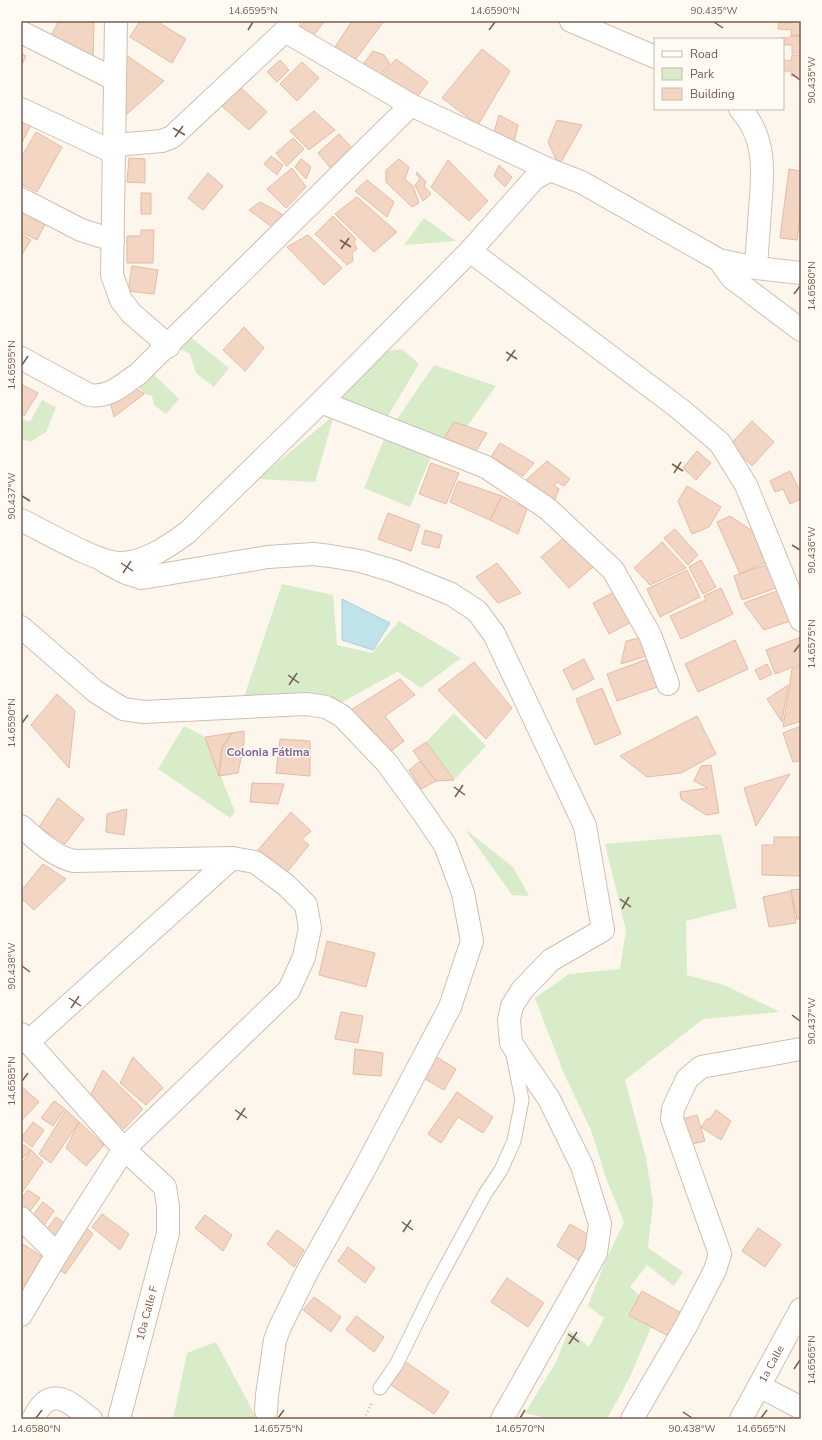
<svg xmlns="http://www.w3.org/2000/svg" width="822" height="1440" font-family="'Nunito Sans',sans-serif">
	<rect width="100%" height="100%" fill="#fdf6ec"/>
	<path fill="#d8ecc9" d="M424,218L456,241L404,245Z
		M188,335L229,368L214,387L196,373L190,354L173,346Z
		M402,349L419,364L385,421L330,401L375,353Z
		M434,365L496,386L452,447L393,425Z
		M149,370L179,399L166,414L154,405L152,396L144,394L133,380Z
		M42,400L56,407L46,432L30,442L21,438V418L30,422Z
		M334,415L315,482L258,479Z
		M387,432L433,452L410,507L364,488Z
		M282,584L333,595L337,645L372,653L399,621L461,658L421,688L392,668L397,672L322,713L244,697Z
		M454,713L486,746L454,780L426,742Z
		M184,726L205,737L235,812L230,818L158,769Z
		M465,829L513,867L529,896L512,895Z
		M721,834L737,908L686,921L687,975L724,985L780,1012L703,1019L625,1080L646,1158L653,1203L648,1248L683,1272L674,1286L647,1265L630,1287L658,1311L630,1377L607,1419H551L525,1413L556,1362L569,1330L589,1347L604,1318L588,1306L605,1262L624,1222L607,1181L591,1130L564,1074L535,998L569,974L620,969L626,930L605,844Z
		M216,1342L257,1419H173L187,1353Z"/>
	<path fill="#bfe3e8" stroke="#a5d3da" d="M342,599L390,623L373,650L342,640Z"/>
	<path fill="#f3d5c3" stroke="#e6bba3" d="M59,21H94L93,59L51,35Z
		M140,21H156L186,39L172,63L130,37Z
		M305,21H325L312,37L300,28Z
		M352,21H384L352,64L335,47Z
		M791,21H801V36L791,35L792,30L778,29L779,22L791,23Z
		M790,36H801V53H792V45H783V39L780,38H790Z
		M482,49L510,71L478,125L442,98Z
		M373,51L384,55L390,64L376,79L361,67Z
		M21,53L26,56L21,66Z
		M126,55L164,81L126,115Z
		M792,55H801V77L791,76V71H783V60L791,61Z
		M396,59L428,82L415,100L382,75Z
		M280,60L289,70L277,82L267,72Z
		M302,62L319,78L297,101L280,84Z
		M240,87L267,112L249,130L222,106Z
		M314,111L335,130L309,150L290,131Z
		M499,115L518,125L512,152L492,139Z
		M21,118L32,123L21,144Z
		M557,120L582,125L559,166L548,142Z
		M36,132L62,147L37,192L21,184V158Z
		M339,134L354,150L337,176L318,153Z
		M293,138L304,149L287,166L276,153Z
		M271,156L283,165L277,175L264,164Z
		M129,158L145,159V183L127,182Z
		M301,159L311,167L306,179L295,167Z
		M399,159L409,167L405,179L413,186L419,203L412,207L386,182V170Z
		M448,160L488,201L469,221L431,187Z
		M499,165L512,177L505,187L494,176Z
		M292,168L306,187L286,208L267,189Z
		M789,169L801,171V208L797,240L780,238Z
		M417,172L426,182L424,186L431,194L423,201L415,185L420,179L416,174Z
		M208,173L223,186L203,210L188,198Z
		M367,180L394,202L387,217L355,191Z
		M141,193H151V214H141Z
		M357,197L397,232L374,252L335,214Z
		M260,202L275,210L290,219L276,230L249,210Z
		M21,210L45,224L37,240L21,232Z
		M333,216L356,239L354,242L357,249L352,253L353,261L347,265L315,234Z
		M141,230H154L153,263H127V236H141Z
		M21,234L31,240L21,256Z
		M308,235L342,268L324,285L287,247Z
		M132,266L158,270L154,294L128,291Z
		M244,327L264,348L245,371L223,350Z
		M129,383L144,394L114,417L109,398Z
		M21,384L38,393L24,416L21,414Z
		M752,421L774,442L752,466L730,445Z
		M454,422L487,433L476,451L444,438Z
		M500,443L534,463L523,476L491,457Z
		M697,451L711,463L696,480L683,468Z
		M547,461L570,479L564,486L557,482L554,485L559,489L554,501L526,480Z
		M431,463L459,473L446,504L419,494Z
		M790,471L801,493V499L790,504L783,489L775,492L770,481Z
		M458,481L502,496L490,520L450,502Z
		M687,486L721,507L709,527L692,534L678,501Z
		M502,496L527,509L518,534L490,520Z
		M388,513L420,525L411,551L378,539Z
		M730,516L764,539L773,559L740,574L717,522Z
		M675,529L698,555L688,565L664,538Z
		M425,530L442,535L439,548L422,544Z
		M566,536L593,567L569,588L541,557Z
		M662,542L686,568L650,585L634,568Z
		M701,560L716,587L703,594L689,567Z
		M497,563L521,593L498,603L476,577Z
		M771,563L779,587L742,600L734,576Z
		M687,570L700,597L660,617L647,589Z
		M721,588L733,614L681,639L670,616L706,600L704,596Z
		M785,588L796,619L764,630L744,603Z
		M620,589L635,620L609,634L593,603Z
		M647,636L646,656L621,664L626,641Z
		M801,637V664L775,674L766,650Z
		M735,640L748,669L698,692L685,664Z
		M653,657L663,685L617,701L607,674Z
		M584,659L594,679L573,690L563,670Z
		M474,662L512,708L486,739L438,690Z
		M767,664L772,674L760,680L755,670Z
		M801,666V721L783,727L792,669Z
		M400,679L415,695L385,716L404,741L391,751L349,719L351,710Z
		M788,685L782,722L767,699Z
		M602,688L621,734L595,745L576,699Z
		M57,694L75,711L69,768L31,725Z
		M697,716L716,754L681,773L647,777L620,756Z
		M801,726V759L799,761L793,762L783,733Z
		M244,731V743L238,773L219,776L222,748L232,733Z
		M232,733L222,748L219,776L205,737Z
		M280,739L310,741V776L276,773Z
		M426,742L454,780L436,781L413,751Z
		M420,761L436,781L421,789L409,770Z
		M711,765L719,813L706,815L681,799L680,792L708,788L694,781L701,766Z
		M790,774L756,826L744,788Z
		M252,783L284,784L278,804L250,802Z
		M58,798L84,819L65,844L39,827Z
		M127,809L124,835L106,832L107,814Z
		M291,812L311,831L302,839L309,845L284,876L257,851Z
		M774,837H801V876L762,875V845H774Z
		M43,864L66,879L34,910L21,898V891Z
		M801,889V919H797L791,890Z
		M791,891L796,923L769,927L763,897Z
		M327,941L375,953L366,987L319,975Z
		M341,1012L363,1016L358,1043L335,1039Z
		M355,1049L383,1053L381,1076L353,1074Z
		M432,1054L456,1069L444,1090L420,1076Z
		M133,1057L163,1088L146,1105L120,1083Z
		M103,1070L143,1109L124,1129L90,1096Z
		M21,1086L39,1102L21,1121Z
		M457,1092L493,1117L483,1133L458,1117L441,1143L428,1134Z
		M54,1101L65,1109L53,1126L41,1118Z
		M66,1110L79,1122L51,1163L39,1154Z
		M716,1110L731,1121L721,1140L701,1127L707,1119H710Z
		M697,1115L705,1141L688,1145L679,1120Z
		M33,1122L44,1130L32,1147L21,1138Z
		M79,1122L104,1145L86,1166L66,1148Z
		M21,1143L31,1150L21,1160Z
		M31,1150L43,1162L21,1194V1165Z
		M28,1190L40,1198L27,1215L21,1211V1199Z
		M43,1202L54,1211L42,1228L30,1219Z
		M102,1214L129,1234L120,1250L92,1227Z
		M205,1215L232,1235L223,1251L195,1228Z
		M56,1217L67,1225L55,1242L43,1234Z
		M81,1222L93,1234L65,1274L54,1266Z
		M570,1224L592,1237L578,1260L557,1246Z
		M758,1228L781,1244L765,1267L742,1251Z
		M277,1230L304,1250L294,1267L267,1244Z
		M21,1243L46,1259L26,1292L21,1286Z
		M348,1247L375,1268L365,1283L338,1261Z
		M507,1278L544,1303L528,1327L491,1302Z
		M642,1291L683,1314L670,1337L629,1315Z
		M314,1297L341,1317L331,1332L303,1310Z
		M356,1316L384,1337L374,1352L346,1330Z
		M403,1360L449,1392L434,1414L388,1383Z"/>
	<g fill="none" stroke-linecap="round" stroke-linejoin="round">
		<defs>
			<path id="lane" d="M380,1388L396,1365L434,1288L485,1194L501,1170L514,1141L522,1100L512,1050"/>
			<g id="street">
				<path d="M116,21L112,275L121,300L131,313L169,346"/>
				<path d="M285,31L411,105L550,170"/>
				<path d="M21,32L114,79"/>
				<path d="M21,109L115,153"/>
				<path d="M115,145L162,141L172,137L285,31L289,21"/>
				<path d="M21,199L81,230L113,240"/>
				<path d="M470,251L680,409L720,443L746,485L801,620"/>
				<path d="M719,260L732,278L801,330"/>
				<path d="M21,358L89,395C109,398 122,385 138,374L411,105"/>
				<path d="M321,402L486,467L548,509L613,570L650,635L668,684"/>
				<path d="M105,562L126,573L142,578L268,557L314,554L330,556L360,561L394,571L451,594L477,611L494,634L585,826L603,930L551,960L522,990L512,1006L509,1020L511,1043L549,1099L582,1166L600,1224L596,1253L502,1419"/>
				<path d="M21,627L96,692L123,709L144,712L306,704L326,707L342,716L387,763L424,814L445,845L463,893L472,941L450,1007L363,1172L307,1272L279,1329L275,1340L267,1395L266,1411"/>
				<path d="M21,826C37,840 53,856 74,861L232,858L255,862L286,885L306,905L310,928L304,957L289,990L124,1149L57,1254L21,1315"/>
				<path d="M21,1034L124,1149L165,1187L168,1206V1233L119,1419"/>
				<path d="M28,1042L232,858"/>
				<path d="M21,1218L57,1254"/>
				<path d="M759,1386L801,1408"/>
				<path d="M33,1419C36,1414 39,1407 44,1403C60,1389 78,1410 91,1419"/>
				<path d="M632,1419L686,1326L715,1270L720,1254L672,1119L673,1109L687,1079L701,1067L801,1049"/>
				<path id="s1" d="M741,1419L801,1309"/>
			</g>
			<path id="secondary" d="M571,21L655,57
				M740,109C767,138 763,173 760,209C759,228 757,248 756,268
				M21,520C44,531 96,562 119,563C143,564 169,546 188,532L321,402L470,251L534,179L550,170L581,182L719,260L756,268L801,273"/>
		</defs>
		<use href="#lane" stroke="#d1beb0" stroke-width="15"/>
		<use href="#street" stroke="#d1beb0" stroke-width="24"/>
		<use href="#secondary" stroke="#d6c0b0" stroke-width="24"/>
		<path stroke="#d9b8a5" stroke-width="2.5" stroke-dasharray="1 3" stroke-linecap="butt" d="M364,1419L372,1403"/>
		<use href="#lane" stroke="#fff" stroke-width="13"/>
		<use href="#street" stroke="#fff" stroke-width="22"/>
		<use href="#secondary" stroke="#fff" stroke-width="22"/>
	</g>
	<path fill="none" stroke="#7a5c4d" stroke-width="1.5" d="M714,22L723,28M248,30L253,22M489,30L495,22M792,74L800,80M173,128L185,135M175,137L183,126M340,240L351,247M341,249L349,238M794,294L800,286M506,352L517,359M507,361L515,350M22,365L28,356M672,464L683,471M674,473L681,462M22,496L30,501M792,545L800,550M121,563L133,571M123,573L131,561M794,652L800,644M288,675L299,683M289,685L297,673M22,723L28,715M454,787L465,795M455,797L463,785M620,899L631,907M622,909L629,897M22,966L30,972M69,998L81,1006M71,1008L79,996M792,1015L800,1021M22,1081L28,1073M235,1110L247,1118M237,1120L245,1108M402,1222L413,1230M403,1232L411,1220M568,1334L579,1342M569,1344L577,1332M794,1369L800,1360M683,1412L692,1418M36,1418L42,1410M278,1418L284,1410M520,1418L525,1410M761,1418L767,1410"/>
	<g text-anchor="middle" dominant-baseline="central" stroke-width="3" stroke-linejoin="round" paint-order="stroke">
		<g font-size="11" fill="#7a5c4d" stroke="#fffaf3">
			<text transform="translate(147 1313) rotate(-75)">10a Calle F</text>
			<text stroke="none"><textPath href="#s1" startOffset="63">1a Calle</textPath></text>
		</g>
		<g font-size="12" font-weight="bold" fill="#846695" stroke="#fffaf3">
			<text x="268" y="752">Colonia Fátima</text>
		</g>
	</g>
	<rect width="822" height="1440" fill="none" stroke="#fffaf3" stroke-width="44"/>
	<rect x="654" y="38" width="130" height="72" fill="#fffaf3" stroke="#cabbb1"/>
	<rect x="662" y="51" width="20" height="6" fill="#ffffff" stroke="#cabbb1"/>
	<text x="690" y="58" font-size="12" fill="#7a5c4d">Road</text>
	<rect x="662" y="68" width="20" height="12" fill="#d8ecc9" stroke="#cabbb1"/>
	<text x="690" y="78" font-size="12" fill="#7a5c4d">Park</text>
	<rect x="662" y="88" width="20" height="12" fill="#f3d5c3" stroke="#cabbb1"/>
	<text x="690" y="98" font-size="12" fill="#7a5c4d">Building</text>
	<rect x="22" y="22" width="778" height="1396" fill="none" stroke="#7a5c4d" stroke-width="1.5"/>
	<g font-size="10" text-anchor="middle" fill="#7a5c4d">
		<text x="253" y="14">14.6595°N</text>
		<text x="495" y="14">14.6590°N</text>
		<text x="714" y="14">90.435°W</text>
		<text transform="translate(811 80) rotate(-90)" y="4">90.435°W</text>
		<text transform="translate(811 286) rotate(-90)" y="4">14.6580°N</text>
		<text transform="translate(11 365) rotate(-90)" y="4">14.6595°N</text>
		<text transform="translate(11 496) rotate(-90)" y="4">90.437°W</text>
		<text transform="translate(811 550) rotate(-90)" y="4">90.436°W</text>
		<text transform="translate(811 644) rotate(-90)" y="4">14.6575°N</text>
		<text transform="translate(11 723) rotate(-90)" y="4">14.6590°N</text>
		<text transform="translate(11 966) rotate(-90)" y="4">90.438°W</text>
		<text transform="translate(811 1021) rotate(-90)" y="4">90.437°W</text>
		<text transform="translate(11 1081) rotate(-90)" y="4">14.6585°N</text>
		<text transform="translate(811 1360) rotate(-90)" y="4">14.6565°N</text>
		<text x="36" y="1432">14.6580°N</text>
		<text x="278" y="1432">14.6575°N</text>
		<text x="520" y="1432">14.6570°N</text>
		<text x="692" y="1432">90.438°W</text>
		<text x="761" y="1432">14.6565°N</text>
	</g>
</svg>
